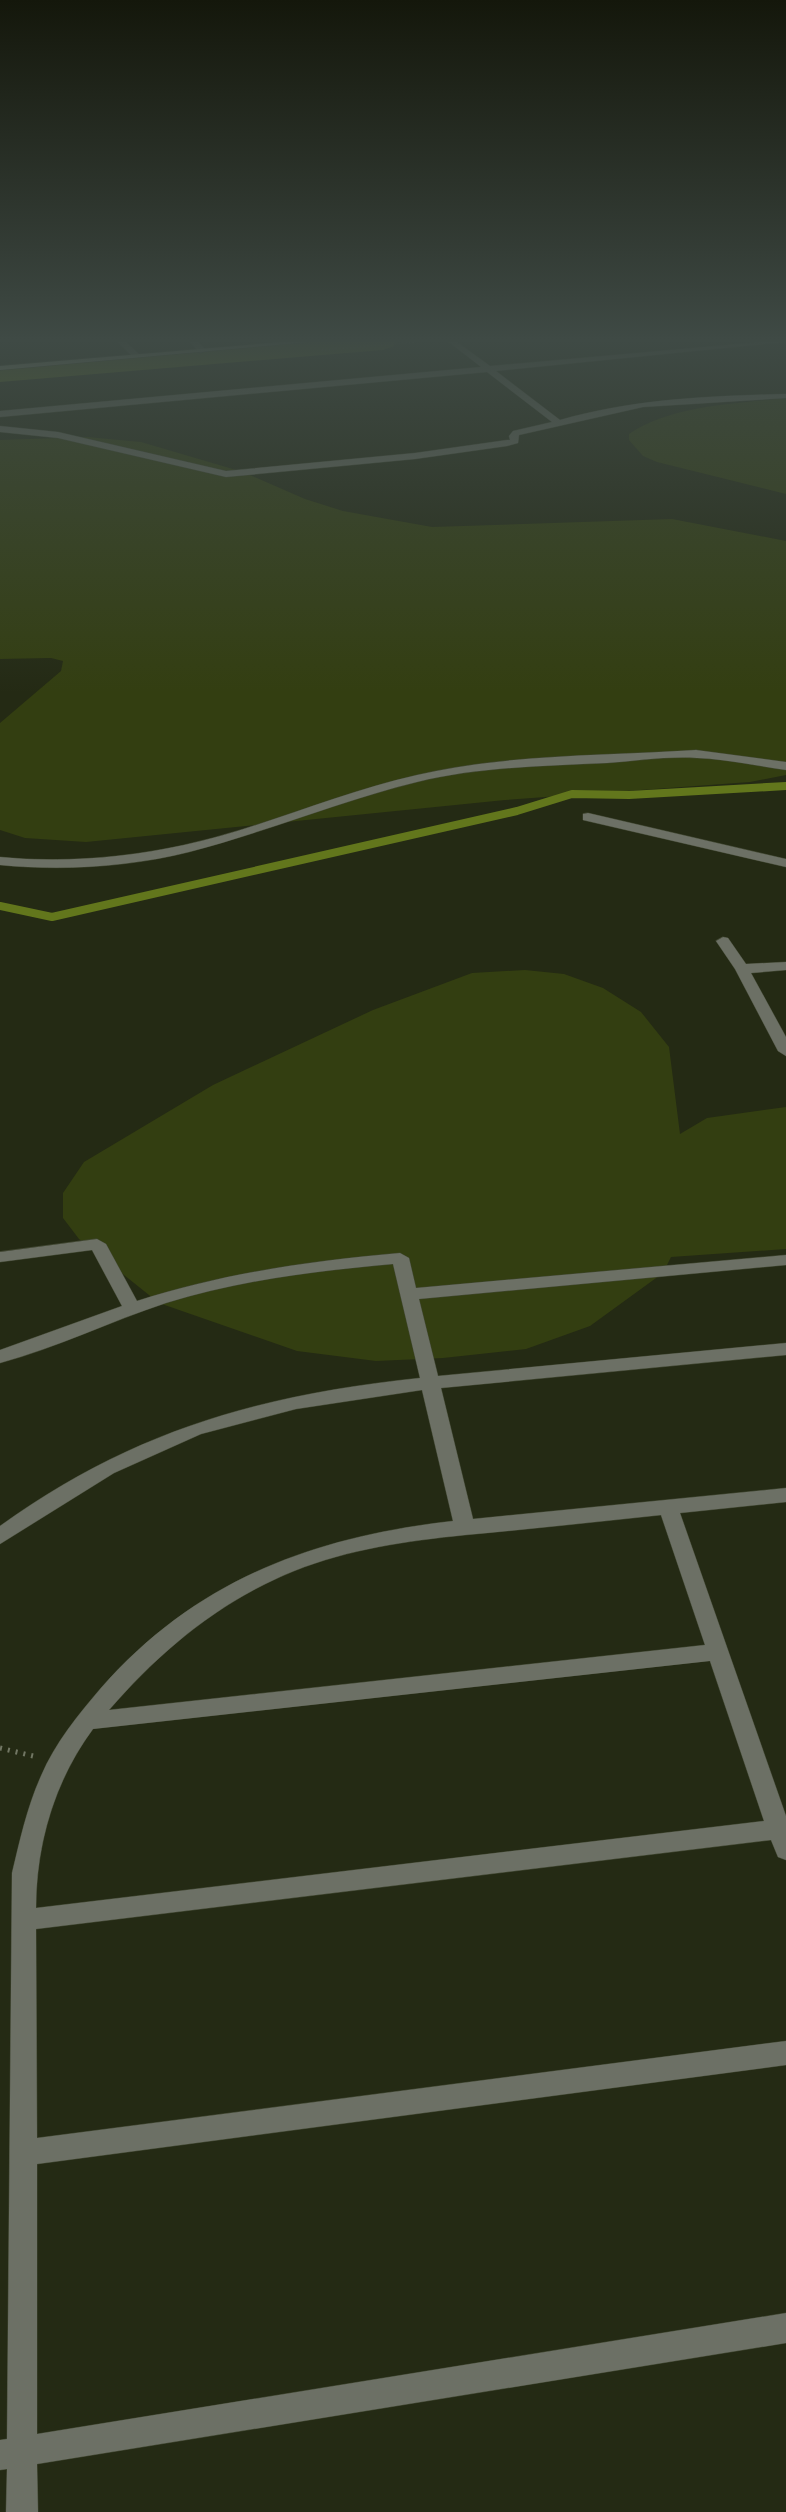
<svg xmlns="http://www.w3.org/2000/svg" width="786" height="2512" font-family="'Source Sans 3',sans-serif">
	<rect width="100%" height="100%" fill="#242a14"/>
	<path fill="#333e11" d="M786,398V494L657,462L643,456L629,440V434C672,405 736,404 786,398Z
		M87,437L141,442L243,472L305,499L343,511L432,527L672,519L786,541V775L750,782L505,800L86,842L25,838L0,830V723L61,671L63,661L51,658L0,659V440Z
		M525,970L564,974L603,988L641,1012L669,1047L680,1134L707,1118L786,1107V1249L671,1257L663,1273L590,1326L526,1349L443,1358L376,1361L297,1351L159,1303L79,1239L63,1218V1193L84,1162L213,1085L373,1010L472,973Z"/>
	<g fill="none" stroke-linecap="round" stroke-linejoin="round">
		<path stroke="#62761c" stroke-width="8" d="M0,906L52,917L517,811L572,794L629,795L786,786"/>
		<path fill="#62761c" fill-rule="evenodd" d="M296,342H396L392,347L383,350L0,382V366Z"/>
		<defs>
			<path id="minor" d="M118,342H126L141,356L134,358Z
				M190,342H198L207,351L200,353Z
				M449,342H457L490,366L760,342H785L496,371L560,420C634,399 709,396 786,394V398L643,407L519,435L518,443L507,446L415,459L226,477L58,438L0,432V426L58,432L226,471L415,453L507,440H510L509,436L513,431L552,422L487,372L0,417V411L481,367Z
				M696,750L786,762V770C757,766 726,759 697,758C667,756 636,761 607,763C544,766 478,767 417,782C340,801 266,832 189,852C129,867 62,871 0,865V857C61,863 124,858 184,845C262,828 337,793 417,775C507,754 604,756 696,750Z
				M588,813L786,859V867L583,820V814Z
				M723,937L728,938L746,964L786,962V970L751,973L786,1037V1056L778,1051L735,969L716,941Z
				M97,1239L106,1244L137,1301C224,1273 310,1261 400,1253L409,1258L416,1288L786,1255V1265L419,1299L438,1376L786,1343V1355L441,1388L473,1519L786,1488V1502L680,1513L786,1816V1860L778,1857L771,1840L36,1929L37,2138L786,2041V2065L37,2164V2434L786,2313V2343L37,2464L38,2512H6L7,2469L0,2470V2440L7,2439L12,1873C20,1840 27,1807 41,1776C55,1743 78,1715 101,1688C196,1580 313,1537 453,1521L422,1390L296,1409L201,1434L114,1473L0,1544V1526C132,1431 259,1395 420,1378L393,1264C316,1271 240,1280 166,1303C111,1321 56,1348 0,1363V1350L122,1306L92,1250L0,1262V1252ZM661,1515L705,1645L109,1710C161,1650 220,1601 294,1571C349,1549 407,1541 465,1535C530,1529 596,1522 661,1515ZM710,1661L764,1821L36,1908C36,1844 55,1780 93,1729Z"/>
			<path id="major" d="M281,342H308L0,370V366Z"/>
		</defs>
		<use href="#minor" stroke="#414732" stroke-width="1"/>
		<use href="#major" stroke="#414732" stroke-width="1"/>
		<path stroke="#727764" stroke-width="2" stroke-dasharray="1 2.5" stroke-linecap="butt" d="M322,350L414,342"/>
		<path stroke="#727764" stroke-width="5" stroke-dasharray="2 6" stroke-linecap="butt" d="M0,1748L33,1756"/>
		<use href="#minor" fill="#6c7065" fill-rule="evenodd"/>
		<use href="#major" fill="#b2b9a3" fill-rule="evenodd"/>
	</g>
	<linearGradient id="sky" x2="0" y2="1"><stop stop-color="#14170b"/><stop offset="0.49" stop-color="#3f4a45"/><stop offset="1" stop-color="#3f4a45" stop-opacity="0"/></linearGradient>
	<rect width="786" height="693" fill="url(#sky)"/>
</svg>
